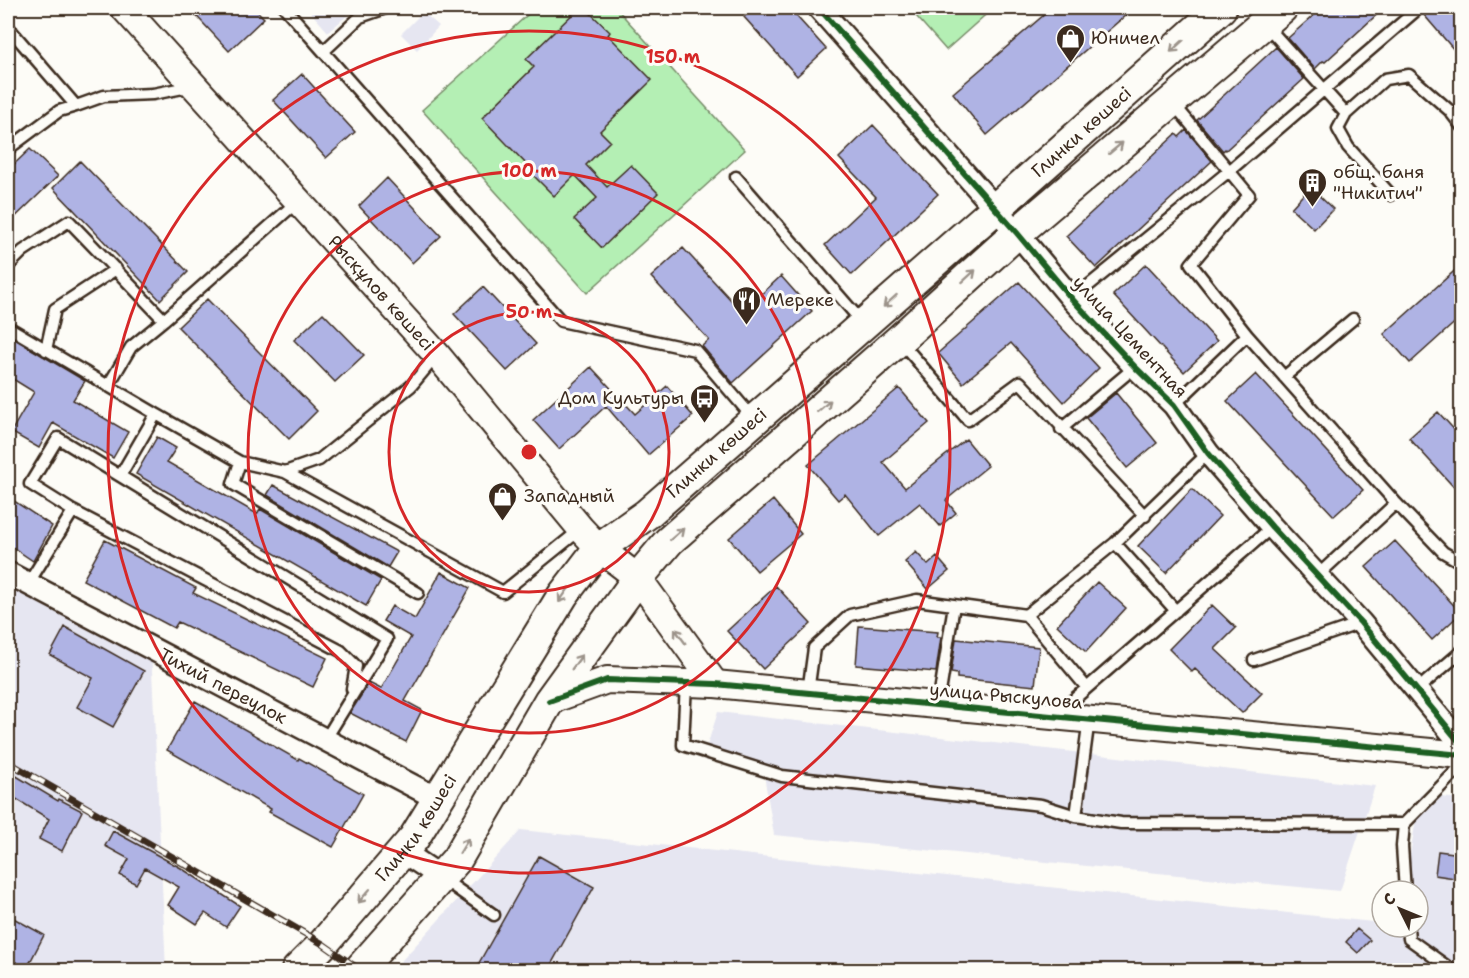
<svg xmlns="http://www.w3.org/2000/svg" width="1469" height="978" font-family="'Shantell Sans',sans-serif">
	<rect width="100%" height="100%" fill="#fdfcf7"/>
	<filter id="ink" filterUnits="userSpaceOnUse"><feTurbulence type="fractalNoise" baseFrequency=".0167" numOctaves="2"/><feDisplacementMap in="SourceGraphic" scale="12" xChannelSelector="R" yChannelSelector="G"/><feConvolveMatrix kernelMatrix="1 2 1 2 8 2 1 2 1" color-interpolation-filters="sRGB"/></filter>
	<g filter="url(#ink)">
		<path fill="#e6e6f1" d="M307,8H356L328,32Z
			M423,12L439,26L417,50L401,34Z
			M8,570L151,649L166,970H8Z
			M718,712L1375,786L1340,891L774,835L764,775L704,755Z
			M1420,795L1461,799V970H393L521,830L1382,923V927H1418V891H1404Z"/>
		<path fill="#b4efb4" stroke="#788c69" stroke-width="1.5" d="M535,8H616L745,150L587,293L422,110Z
			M909,8H993L946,50Z"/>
		<path fill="#afb3e4" stroke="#3b2a1e" stroke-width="1.5" d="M189,8H254L264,18L229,51Z
			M579,8H585L610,32L608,35L652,80L600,131L610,141L586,165L607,187L631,165L658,193L602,248L574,219L597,198L575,175L554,196L526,168L528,166L482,118L534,67L526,59Z
			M755,8H789L826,49L797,76L744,17Z
			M1052,8H1134L987,135L953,93Z
			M1322,8H1384L1325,62L1323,61L1315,69L1288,38Z
			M1432,8H1461V58L1424,15Z
			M1276,47L1304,79L1226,150L1225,149L1223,151L1197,120Z
			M302,74L355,132L326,158L273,100Z
			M873,125L938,194L852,275L825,245L876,197L839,158Z
			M1186,130L1212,161L1096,268L1066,236L1176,134L1179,137Z
			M30,149L58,176L8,224V170Z
			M80,161L188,272L160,300L53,188Z
			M387,178L441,236L412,263L359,206Z
			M1310,187L1333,209L1314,229L1291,208Z
			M683,248L742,312L781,276L812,311L733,383L702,346L709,340L651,277Z
			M1146,264L1217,341L1184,372L1113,295Z
			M1461,265V317L1410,363L1384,334Z
			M1019,282L1099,368L1064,402L1011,343L963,383L938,353Z
			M483,287L536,344L507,371L454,314Z
			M207,299L317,411L289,439L178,327Z
			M323,313L364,355L335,382L294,340Z
			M8,335L85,381L73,400L128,432L113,458L53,423L39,448L11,432L34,392L8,376Z
			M591,367L635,414L667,386L693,416L648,455L606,406L559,449L533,420Z
			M1256,374L1363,490L1334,516L1227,401Z
			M899,388L929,423L883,462L905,488L966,439L988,466L946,500L956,513L940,526L920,503L879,536L845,494L838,500L808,465Z
			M1116,393L1157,443L1127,468L1086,418Z
			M1438,412L1461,437V495L1409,438Z
			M157,437L176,448L167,462L257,514L260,509L381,580L366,606L136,474Z
			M273,485L397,552L388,567L267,495Z
			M1192,489L1220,516L1166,573L1138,546Z
			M8,497L52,526L33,561L8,544Z
			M773,500L801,534L757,571L729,538Z
			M105,540L196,588L193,593L327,658L313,687L178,622L174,628L83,580Z
			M1395,541L1461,613L1432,640L1366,567Z
			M916,552L928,565L937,557L949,571L928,589L905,562Z
			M441,572L470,588L405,701L422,710L406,742L350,713L369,683L381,689L411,637L383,621L392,606L415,619Z
			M1097,582L1126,608L1086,652L1057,625Z
			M776,586L811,624L763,669L727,631Z
			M1212,605L1236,628L1215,649L1262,693L1242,713L1195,669L1192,672L1169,649Z
			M859,626L938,632L937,637H941L936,672L856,665Z
			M65,627L144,671L113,727L77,707L93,678L50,655Z
			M956,639L1039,647L1035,686L957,678V674L951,673Z
			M195,701L298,760L299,758L363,794L333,847L269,812L271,809L167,750Z
			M8,771L58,801L59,799L82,811L62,851L39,839L49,819L8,794Z
			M113,831L181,868L240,906L226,927L205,913L197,924L168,905L179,887L145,868L136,884L120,875L129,859L105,846Z
			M1438,851L1461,854V879L1435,875Z
			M539,856L594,887L548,970H475Z
			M8,915L44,935L27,968L8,958Z
			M1357,929L1370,940L1358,953L1346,942Z"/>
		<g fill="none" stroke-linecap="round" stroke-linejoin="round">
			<defs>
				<path id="service" d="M285,8L561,321L695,350L753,418
					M1266,25L1346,114L1338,129L1348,147L1391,195
					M8,27L76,106
					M324,51L360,17L386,8
					M1173,103L1249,195L1191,264L1247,335L1174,405
					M1346,114L1385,79L1409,75L1449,110L1462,127
					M8,149L59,111L76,106L104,96L153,94L193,86
					M736,177L862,322
					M8,266L23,251L69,221L164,320L298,201
					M1072,299L1229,171L1419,8
					M8,327L156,414
					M1247,335L1396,503
					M901,342L968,420L1020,382L1145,516
					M46,350L55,309L116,269
					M1284,377L1353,319
					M108,386L131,347L164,320
					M1061,429L1135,367
					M240,462L285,472L503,592L581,529
					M285,472L319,460L411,386L437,355
					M120,476L156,414L240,462L233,484L418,593
					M73,511L341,651L356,666L352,689
					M1115,543L1176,611
					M1317,576L1396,503L1443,552L1462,563
					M28,584L73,511L30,484L58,438L387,639L325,740
					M1026,615L1087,688
					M1254,660L1361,623
					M1426,682L1462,651
					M686,683L683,745L782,776L1041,805L1076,816L1121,823L1404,824
					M808,692L814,648L850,615L917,600L1026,615L1115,543L1208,453
					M938,705L954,605
					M1057,714L1272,527
					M1076,816L1089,719
					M443,879L494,915
					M1405,891L1402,846L1404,824L1462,765
					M1408,927L1409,939L1452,970"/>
				<g id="minor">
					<path d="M819,8L1017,233L1072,299L1135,367L1174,405L1208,453L1272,527L1361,623L1462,745"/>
					<path id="s1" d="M8,573L438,799"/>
					<path d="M402,851L441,877"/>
				</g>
				<g id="tertiary">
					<path id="s2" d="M124,8L437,355L581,529L599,548L638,578L715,684"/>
					<path d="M549,701L607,680L715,684L1462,755"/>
				</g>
				<g id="secondary">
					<path id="s3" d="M297,970L323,944L414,838L563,595L599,548L647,514L995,209L1221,8"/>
					<path d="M359,970L457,859L549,701L638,578L669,541L899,340L1017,233L1282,8"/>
				</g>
			</defs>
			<use href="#service" stroke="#3b2a1e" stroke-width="15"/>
			<use href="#minor" stroke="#3b2a1e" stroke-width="26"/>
			<use href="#tertiary" stroke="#3b2a1e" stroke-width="30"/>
			<use href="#secondary" stroke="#3b2a1e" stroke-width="34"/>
			<use href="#service" stroke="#fdfcf7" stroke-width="10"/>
			<use href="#minor" stroke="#fdfcf7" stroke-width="21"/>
			<use href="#tertiary" stroke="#fdfcf7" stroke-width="26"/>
			<use href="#secondary" stroke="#fdfcf7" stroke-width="30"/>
			<defs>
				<path id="rail" d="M8,762L323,944L360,970"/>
			</defs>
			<use href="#rail" stroke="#3b2a1e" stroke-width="7"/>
			<use href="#rail" stroke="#fdfcf7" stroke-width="4.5" stroke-dasharray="14" stroke-linecap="butt"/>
			<defs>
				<path id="cycleway" d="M819,8L1017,233L1072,299L1135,367L1174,405L1208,453L1272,527L1361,623L1462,745
					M549,701L607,680L715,684L1462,755"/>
			</defs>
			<use href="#cycleway" stroke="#fdfcf7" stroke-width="10"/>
			<use href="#cycleway" stroke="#1b5e20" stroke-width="6"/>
		</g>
		<defs><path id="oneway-shaft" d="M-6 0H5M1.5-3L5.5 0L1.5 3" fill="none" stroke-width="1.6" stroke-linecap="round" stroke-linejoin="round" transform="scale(1.5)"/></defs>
		<g stroke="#9c938a">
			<use href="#oneway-shaft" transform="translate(1177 46) rotate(138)"/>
			<use href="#oneway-shaft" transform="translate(1116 148) rotate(-40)"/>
			<use href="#oneway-shaft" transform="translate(969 276) rotate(-42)"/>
			<use href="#oneway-shaft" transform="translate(890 301) rotate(138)"/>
			<use href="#oneway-shaft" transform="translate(824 406) rotate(-41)"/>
			<use href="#oneway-shaft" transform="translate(677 534) rotate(-41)"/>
			<use href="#oneway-shaft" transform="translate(564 595) rotate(125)"/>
			<use href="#oneway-shaft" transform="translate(680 636) rotate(-126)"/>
			<use href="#oneway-shaft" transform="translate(577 662) rotate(-54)"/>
			<use href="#oneway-shaft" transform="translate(464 846) rotate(-59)"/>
			<use href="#oneway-shaft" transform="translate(364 896) rotate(131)"/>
		</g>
	</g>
	<g fill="none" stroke="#d62828" stroke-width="3">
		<circle cx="529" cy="452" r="140"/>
		<circle cx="529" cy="452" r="281"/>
		<circle cx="529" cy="452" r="421"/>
	</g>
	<defs>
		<symbol id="shop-pin" viewBox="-11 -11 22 30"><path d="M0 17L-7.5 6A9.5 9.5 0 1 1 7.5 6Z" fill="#3b2a1e" stroke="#fdfcf7"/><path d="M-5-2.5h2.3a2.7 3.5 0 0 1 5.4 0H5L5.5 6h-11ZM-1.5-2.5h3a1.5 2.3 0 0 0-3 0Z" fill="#fff"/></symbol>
		<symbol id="building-pin" viewBox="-11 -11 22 30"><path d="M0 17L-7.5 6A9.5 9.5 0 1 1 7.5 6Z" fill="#3b2a1e" stroke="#fdfcf7"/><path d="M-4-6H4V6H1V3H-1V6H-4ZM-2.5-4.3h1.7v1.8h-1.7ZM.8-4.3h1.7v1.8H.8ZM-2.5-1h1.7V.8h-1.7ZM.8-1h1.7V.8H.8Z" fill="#fff"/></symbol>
		<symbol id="restaurant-pin" viewBox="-11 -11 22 30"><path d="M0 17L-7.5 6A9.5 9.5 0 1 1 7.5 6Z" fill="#3b2a1e" stroke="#fdfcf7"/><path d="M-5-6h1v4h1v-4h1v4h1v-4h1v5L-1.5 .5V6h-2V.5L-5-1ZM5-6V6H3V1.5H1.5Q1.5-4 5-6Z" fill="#fff"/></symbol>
		<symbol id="bus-pin" viewBox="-11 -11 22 30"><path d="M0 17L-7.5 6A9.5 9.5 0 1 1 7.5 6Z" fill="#3b2a1e" stroke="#fdfcf7"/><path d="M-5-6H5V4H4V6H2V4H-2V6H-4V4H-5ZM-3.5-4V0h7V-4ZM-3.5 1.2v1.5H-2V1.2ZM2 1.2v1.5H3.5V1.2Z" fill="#fff"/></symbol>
	</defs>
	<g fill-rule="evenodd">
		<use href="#shop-pin" x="1054" y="22" width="33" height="45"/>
		<use href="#building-pin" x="1296" y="166" width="33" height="45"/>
		<use href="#restaurant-pin" x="730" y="284" width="33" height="45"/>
		<use href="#bus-pin" x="688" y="382" width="33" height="45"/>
		<use href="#shop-pin" x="486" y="480" width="33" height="45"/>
	</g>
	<g text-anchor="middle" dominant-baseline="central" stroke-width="6" stroke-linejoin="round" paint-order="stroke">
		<g font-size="18" fill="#3b2a1e" stroke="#fdfcf7" text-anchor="start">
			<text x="1091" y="38">Юничел</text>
			<text x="1333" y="172">общ. баня<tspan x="1333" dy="21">"Никитич"</tspan></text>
			<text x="767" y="300">Мереке</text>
			<text x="684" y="398" text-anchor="end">Дом Культуры</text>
			<text x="524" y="496">Западный</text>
		</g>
		<g font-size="18" fill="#3b2a1e" stroke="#fdfcf7">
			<text stroke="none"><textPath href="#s3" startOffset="1158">Глинки көшесі</textPath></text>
			<text stroke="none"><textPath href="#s2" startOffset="384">Рысқұлов көшесі</textPath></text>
			<text transform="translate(1130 337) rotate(47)">улица Цементная</text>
			<text stroke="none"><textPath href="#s3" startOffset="672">Глинки көшесі</textPath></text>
			<text stroke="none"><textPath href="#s1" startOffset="243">Тихий переулок</textPath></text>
			<text transform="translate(1006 696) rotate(5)">улица Рыскулова</text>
			<text stroke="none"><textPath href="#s3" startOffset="186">Глинки көшесі</textPath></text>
		</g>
	</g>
	<circle cx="529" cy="452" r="9" fill="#d62828" stroke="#fdfcf7" stroke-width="3"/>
	<g font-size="18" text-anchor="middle" font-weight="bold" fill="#d62828" stroke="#fdfcf7" stroke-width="6" stroke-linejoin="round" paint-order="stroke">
		<text x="673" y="63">150 m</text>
		<text x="529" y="177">100 m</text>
		<text x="529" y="318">50 m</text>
	</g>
	<rect width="1469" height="978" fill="none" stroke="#fdfcf7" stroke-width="30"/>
	<rect x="15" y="15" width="1439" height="948" fill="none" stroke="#3b2a1e" stroke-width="2" filter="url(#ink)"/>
	<g transform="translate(1400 909) rotate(313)"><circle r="28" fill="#fdfcf7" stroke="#afa8a0" stroke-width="1.5"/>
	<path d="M0-4.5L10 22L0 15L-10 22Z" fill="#3b2a1e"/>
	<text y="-9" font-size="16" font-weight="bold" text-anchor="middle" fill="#3b2a1e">С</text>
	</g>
</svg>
